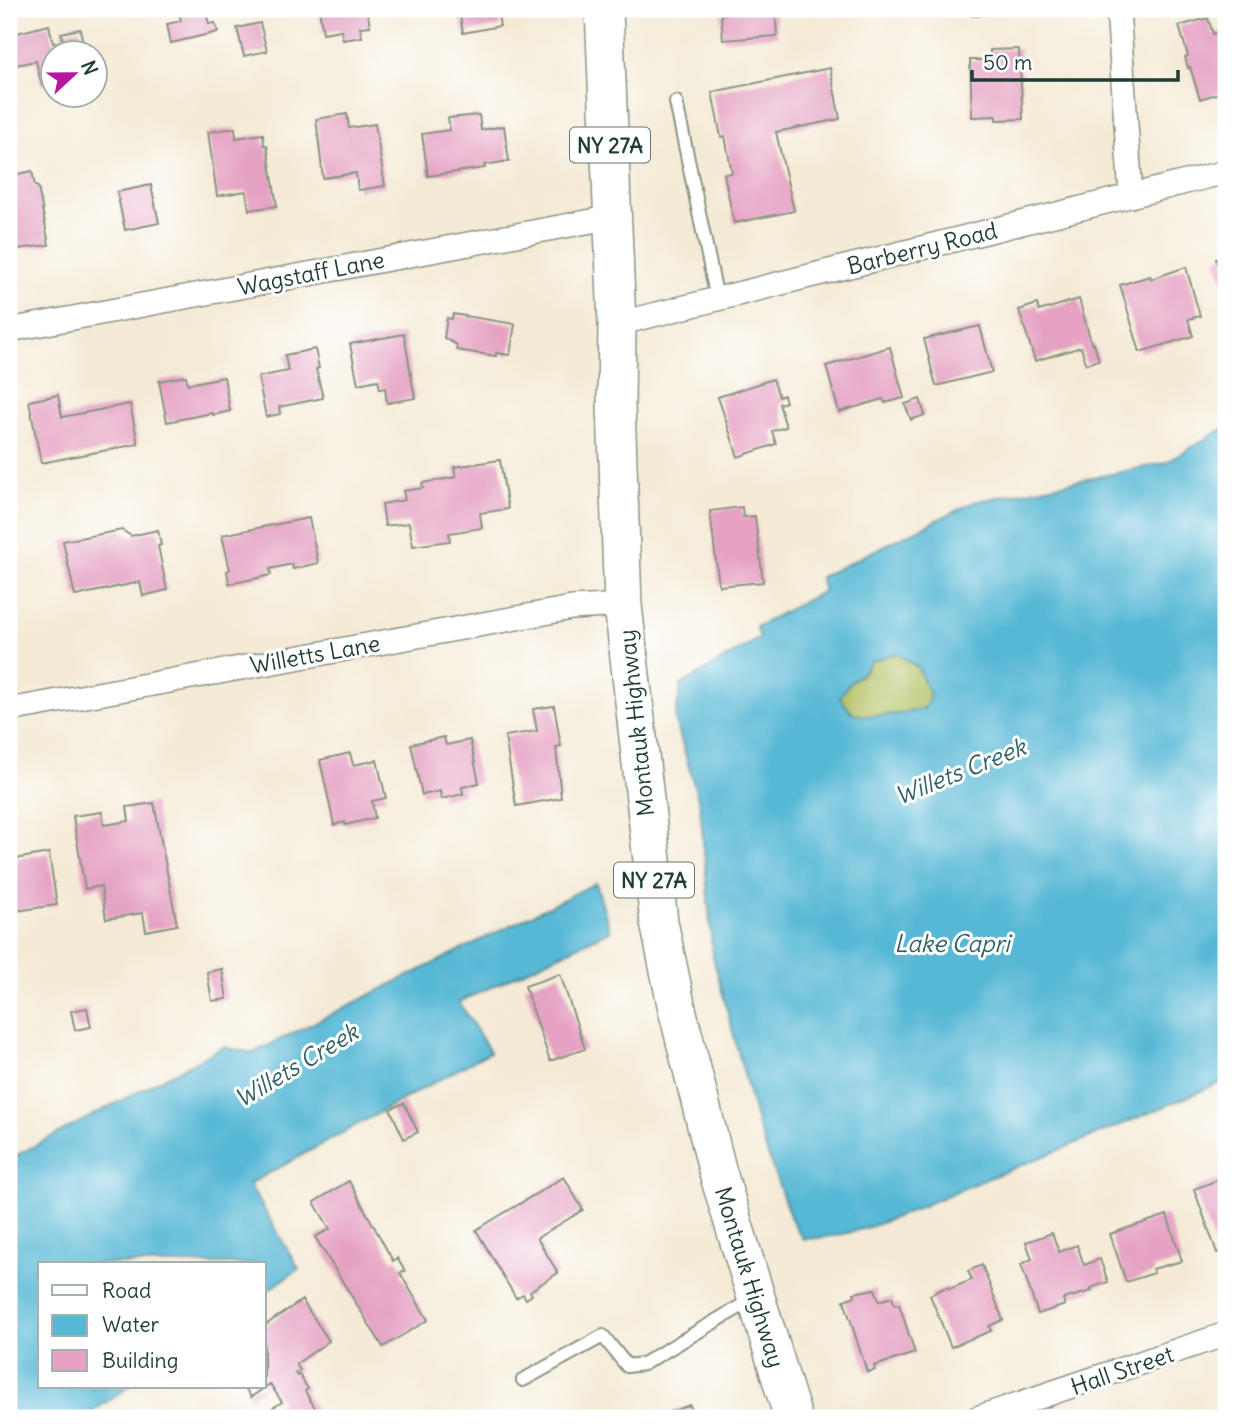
<svg xmlns="http://www.w3.org/2000/svg" width="1235" height="1427" font-family="Delius,sans-serif">
	<rect width="100%" height="100%" fill="#fff"/>
	<filter id="ink" filterUnits="userSpaceOnUse"><feTurbulence type="fractalNoise" baseFrequency=".0143" numOctaves="2"/><feDisplacementMap in="SourceGraphic" scale="14" xChannelSelector="R" yChannelSelector="G"/><feConvolveMatrix kernelMatrix="1 2 1 2 8 2 1 2 1" color-interpolation-filters="sRGB"/></filter>
	<filter id="wash" filterUnits="userSpaceOnUse"><feTurbulence type="fractalNoise" baseFrequency=".00686" numOctaves="4" result="noise"/><feDisplacementMap in="SourceGraphic" scale="28" xChannelSelector="R" yChannelSelector="G"/><feGaussianBlur stdDeviation="1.57" result="paint"/><feColorMatrix in="noise" values="0 0 0 0 0 0 0 0 0 0 0 0 0 0 0 0 0 1.4 0 .05"/><feComposite in="paint" operator="in"/></filter>
	<g filter="url(#wash)">
		<rect width="100%" height="100%" fill="#f4ead5"/>
		<path fill="#b1bf61" stroke="#687e4a" stroke-width="2" d="M897,653L918,668L930,695L925,708C900,715 879,717 853,715L840,698L847,683L863,674L871,661Z"/>
		<path fill="#57b8d5" stroke="#3b7a84" stroke-width="2" fill-rule="evenodd" d="M1226,427V1080C1143,1117 1059,1150 974,1184C919,1206 864,1238 803,1239L791,1219L758,1127L713,957L700,805L675,719L681,685L760,638L756,627L824,591L820,577L974,502L1165,463ZM897,653L918,668L930,695L925,708C900,715 879,718 853,714L840,698C849,678 859,679 871,661Z
			M596,883L610,931L459,1002L490,1052L249,1184L299,1269L264,1293V1264H40V1387H129L83,1418H9V1159L223,1047L253,1053Z"/>
		<g id="blocks">
			<path fill="#e5a2c3" d="M178,9H205L209,24L215,23L218,32L171,43L167,24L181,21Z
				M319,9H367L370,26L360,27L362,37L343,40L341,30L323,33Z
				M459,9H497L500,26L463,33Z
				M725,9H775L777,36L723,40L721,14L726,13Z
				M971,9H1017V12L972,16Z
				M1208,18L1213,34L1226,30V91L1200,99L1190,67L1188,68L1185,57L1188,56L1179,26Z
				M260,23L267,51L244,56L237,28Z
				M49,25L53,43L63,41L61,33L80,29L85,52H52V83L42,86L36,61L11,66L9,35Z
				M1019,49L1023,119L996,120V116L972,117L970,60H990V50Z
				M830,68L840,119L776,132L794,211L734,223L724,174L732,173L725,136L721,137L712,92Z
				M347,114L349,128L375,124L385,186L358,190L356,173L323,178L316,119Z
				M479,115L481,130L504,126L509,161L484,165L485,168L428,176L422,134L450,130L448,118Z
				M235,128L236,138L263,134L264,145H267L277,206L249,210L246,191L217,196L208,132Z
				M32,171L35,186L38,187L49,245L9,250V210L11,209L9,176Z
				M151,185L159,223L125,230L117,192Z
				M1226,255V290L1216,259Z
				M1186,267L1200,316L1188,319L1193,336L1140,352L1120,285L1150,276L1151,279Z
				M1079,299L1092,345L1094,344L1099,360L1086,364L1081,347L1035,361L1019,310L1037,304L1039,311Z
				M453,314L515,324L510,355L496,353V356L456,350L457,345L444,338L447,318L452,319Z
				M980,326L992,372L936,386L924,339Z
				M404,334L415,398L387,403L385,388L380,389L378,380L358,384L350,344Z
				M890,347L904,398L885,403L883,399L839,412L826,366Z
				M315,349L319,368L316,369L323,398L279,407L280,414L266,417L258,377L288,371L285,355Z
				M186,376L188,384L224,377L230,411L213,415L212,413L167,422L159,381Z
				M773,379L779,397L784,395L786,402L779,404L786,427L772,431L776,444L738,457L718,397Z
				M58,395L62,417L130,404L138,444L41,463L29,401Z
				M920,399L925,415L911,420L905,404Z
				M500,460L508,509L480,513L482,528L449,533L450,541L413,546L409,523L385,526L382,504L405,500L403,491L423,488L422,483L456,477L454,467Z
				M742,507L743,517L755,516L763,582L719,586L710,511Z
				M309,518L318,563L293,569L292,564L270,569L271,575L229,584L227,571L230,570L222,535Z
				M122,530L131,536L158,530L161,545L158,546L167,590L143,596L140,582L75,596L63,541Z
				M554,706L561,746L556,747L561,798L516,806L505,736L537,731L533,709Z
				M444,737L446,745L470,740L479,783L462,787L463,794L441,799L440,791L422,795L411,744Z
				M350,753L353,765L377,760L386,798L372,801L375,818L345,825V822L334,825L320,760Z
				M154,803L177,925L146,931L143,913L106,919L101,886L85,889L73,816L102,812L104,825L129,821L127,807Z
				M49,853L57,905L9,912V860Z
				M222,969L227,999L212,1001L207,972Z
				M560,974L585,1049L550,1061L525,986Z
				M87,1008L91,1027L75,1030L71,1011Z
				M404,1103L418,1132L404,1139L390,1109Z
				M564,1177L583,1210L537,1238L558,1273L530,1291L532,1295L526,1299L523,1294L516,1298L476,1230Z
				M1226,1177V1250L1217,1253L1194,1189Z
				M349,1181L393,1261L397,1258L405,1271L400,1273L428,1320L383,1347L315,1237L330,1229L314,1202Z
				M1167,1215L1182,1261L1153,1269L1154,1273L1126,1282L1110,1234Z
				M1052,1233L1059,1252L1077,1245L1084,1265L1100,1259L1108,1282L1091,1288L1092,1291L1063,1299L1065,1305L1038,1314L1021,1264L1032,1259L1026,1242Z
				M982,1265L1003,1320L989,1326L991,1331L951,1347L930,1295L942,1289L948,1287L949,1289L972,1280L968,1271Z
				M875,1289L879,1301L892,1297L895,1305L899,1304L915,1353L874,1366L875,1370L867,1372L844,1300L855,1296L854,1293Z
				M302,1300L329,1341L296,1364L300,1370L295,1373L297,1376L299,1374L308,1389L305,1391L321,1418H265L263,1414L282,1402L270,1384L251,1397L245,1388L264,1387V1326Z
				M690,1405L695,1418H654Z
				M1226,1408V1418H1198Z"/>
		</g>
	</g>
	<g filter="url(#ink)">
		<use href="#blocks" fill-opacity="0" stroke="#8a9484" stroke-width="2"/>
		<g fill="none" stroke-linecap="round" stroke-linejoin="round">
			<defs>
				<path id="service" d="M676,102L717,299
					M523,1380L603,1336L627,1366L643,1364L753,1299"/>
				<path id="minor" d="M1118,9L1131,196
					M617,324L1226,172
					M9,330L613,217
					M9,710L572,608L623,605
					M977,1418L1226,1334"/>
				<path id="primary" d="M604,9L617,324L616,406L623,605L659,922L677,1009L718,1173L793,1418"/>
			</defs>
			<use href="#service" stroke="#8a9484" stroke-width="16"/>
			<use href="#minor" stroke="#8a9484" stroke-width="26"/>
			<use href="#primary" stroke="#8a9484" stroke-width="40"/>
			<use href="#service" stroke="#fff" stroke-width="12"/>
			<use href="#minor" stroke="#fff" stroke-width="23"/>
			<use href="#primary" stroke="#fff" stroke-width="37"/>
		</g>
	</g>
	<g text-anchor="middle" dominant-baseline="central" stroke-width="6" stroke-linejoin="round" paint-order="stroke">
		<g fill="#fff" stroke="#627771" stroke-width="2">
			<rect x="570" y="127.5" width="80" height="35" rx="5"/>
			<rect x="614" y="862.5" width="80" height="35" rx="5"/>
		</g>
		<g font-size="21" font-weight="bold" fill="#1f3d34">
			<text x="610" y="145">NY 27A</text>
			<text x="654" y="880">NY 27A</text>
		</g>
		<g font-size="23" fill="#1f3d34" stroke="#fff">
			<text transform="translate(922 248) rotate(-14)">Barberry Road</text>
			<text transform="translate(311 273) rotate(-11)">Wagstaff Lane</text>
			<text transform="translate(315 654) rotate(-10)">Willetts Lane</text>
			<text transform="translate(636 723) rotate(-96)">Montauk Highway</text>
			<text transform="translate(750 1277) rotate(73)">Montauk Highway</text>
			<text transform="translate(1122 1370) rotate(-19)">Hall Street</text>
		</g>
		<g font-size="24" font-style="italic" fill="#306264" stroke="#fff">
			<text transform="translate(960 771) rotate(-22)">Willets Creek</text>
			<text x="952" y="943">Lake Capri</text>
			<text transform="translate(296 1065) rotate(-31)">Willets Creek</text>
		</g>
	</g>
	<rect width="1235" height="1427" fill="none" stroke="#fff" stroke-width="35"/>
	<rect x="38" y="1262" width="228" height="126" fill="#ffffff" stroke="#a5b1ae" stroke-width="2"/>
	<rect x="52" y="1285" width="35" height="10" fill="#ffffff" stroke="#a5b1ae" stroke-width="2"/>
	<text x="102" y="1298" font-size="21" fill="#1f3d34">Road</text>
	<rect x="52" y="1315" width="35" height="21" fill="#57b8d5" stroke="#a5b1ae" stroke-width="2"/>
	<text x="102" y="1332" font-size="21" fill="#1f3d34">Water</text>
	<rect x="52" y="1350" width="35" height="21" fill="#e5a2c3" stroke="#a5b1ae" stroke-width="2"/>
	<text x="102" y="1368" font-size="21" fill="#1f3d34">Building</text>
	<g transform="translate(74 74) rotate(68)"><circle r="33" fill="#ffffff" stroke="#a5b1ae" stroke-width="2"/>
	<path d="M0-5L12 26L0 18L-12 26Z" fill="#b5179e"/>
	<text y="-10" font-size="19" font-weight="bold" text-anchor="middle" fill="#1f3d34">N</text>
	</g>
	<path d="M972 70v10h206v-10" fill="none" stroke="#1f3d34" stroke-width="3.5"/>
	<text x="983" y="70" font-size="21" fill="#1f3d34" stroke="#ffffff" stroke-width="5" paint-order="stroke">50 m</text>
</svg>
